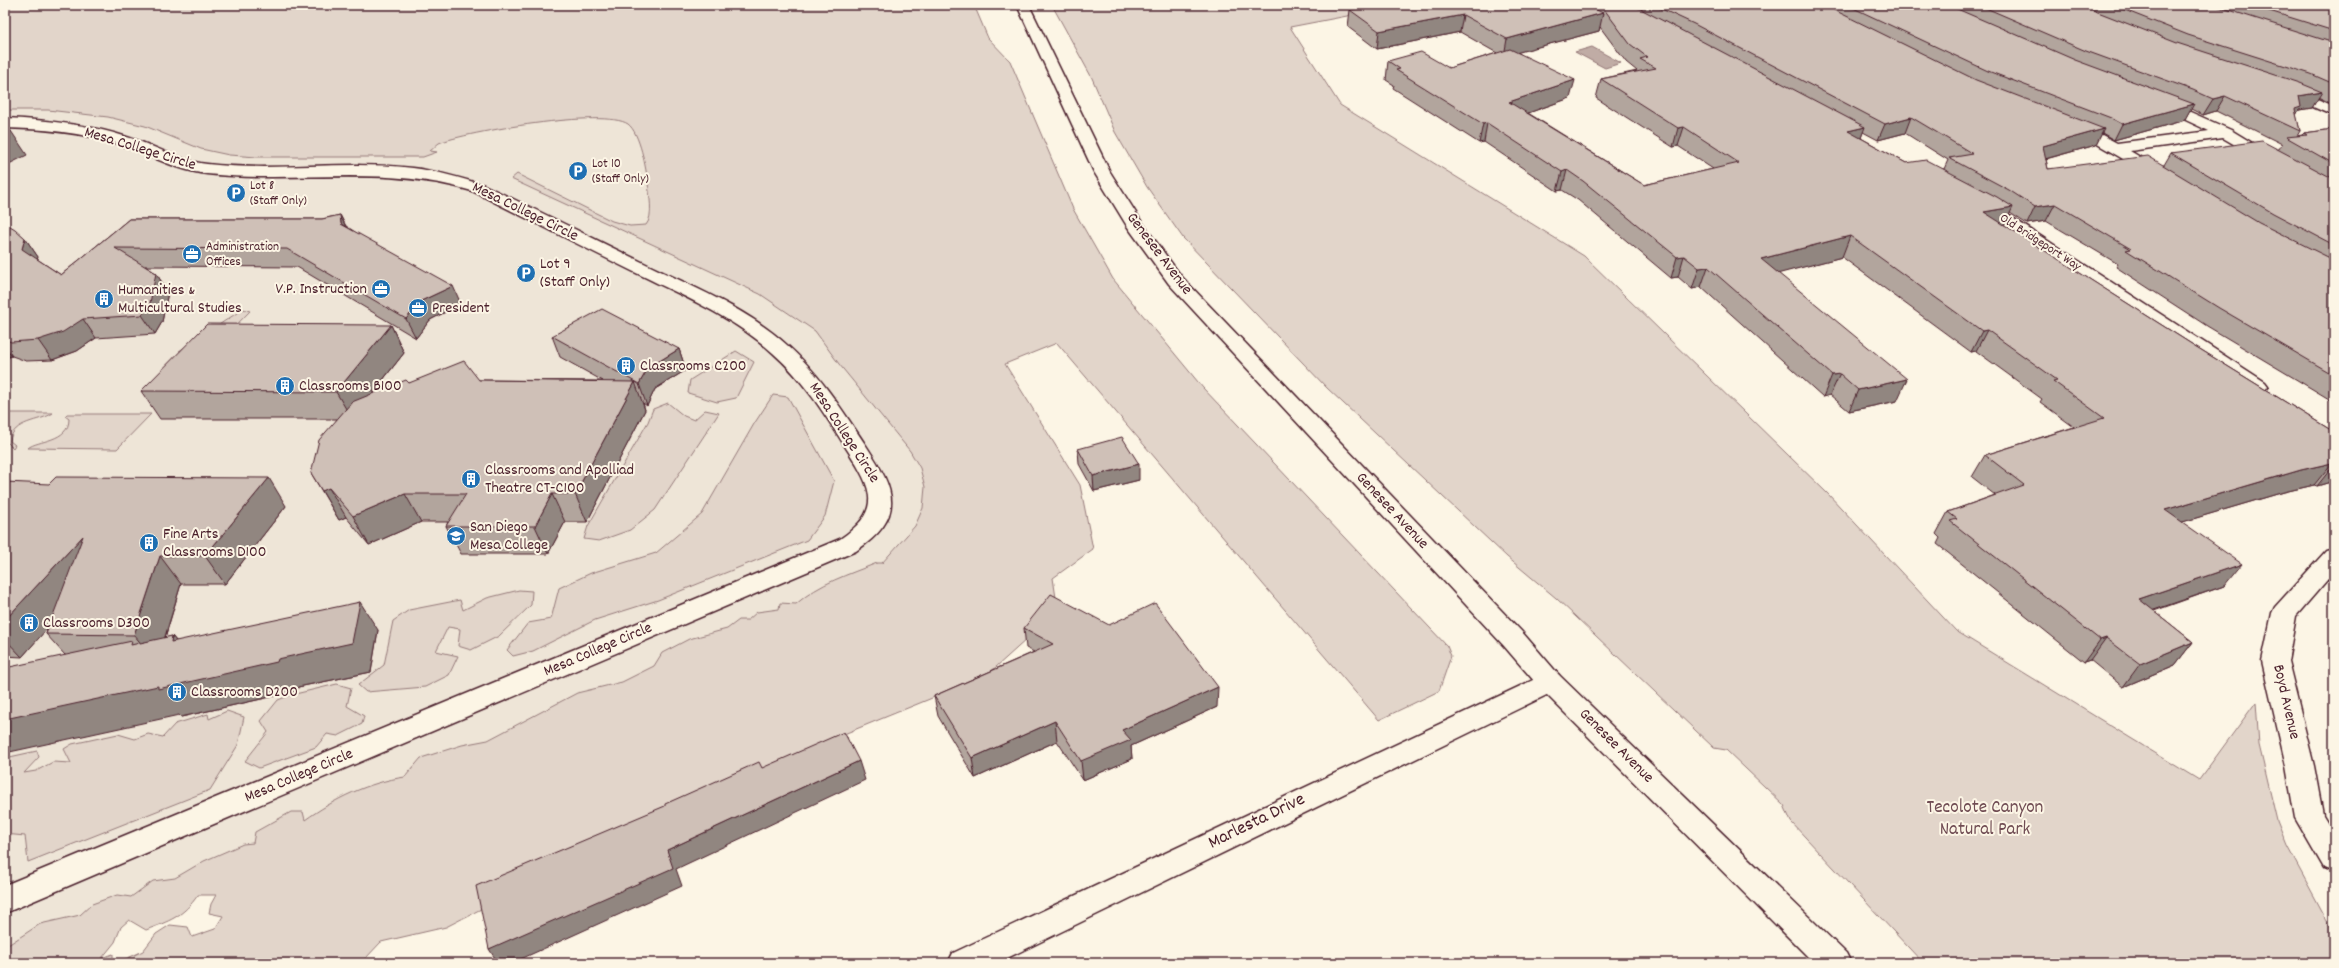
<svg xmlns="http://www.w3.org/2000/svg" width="2339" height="968" font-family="Dekko,sans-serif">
	<rect width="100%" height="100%" fill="#fcf5e5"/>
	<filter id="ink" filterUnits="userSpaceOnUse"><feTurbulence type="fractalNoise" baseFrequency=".025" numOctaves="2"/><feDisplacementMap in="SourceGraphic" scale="8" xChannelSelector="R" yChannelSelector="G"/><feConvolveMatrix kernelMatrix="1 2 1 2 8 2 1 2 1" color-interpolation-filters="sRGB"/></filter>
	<g filter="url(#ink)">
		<path fill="#eee5d7" d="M5,109H58L461,132L592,112L625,115L816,331L839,364L910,451L920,468L925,487L923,508L915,526L878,567L854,581L5,952Z"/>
		<path fill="#e2d5ca" stroke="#967a7a" d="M5,5H974L988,38L1010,61L1073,209L1113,279L1203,388L1447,646L1451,656L1439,691L1379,720L1057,343L1005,364L1080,485L1093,549L1053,578L1058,611L986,676L844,734L848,738L839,751L481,909L446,927L381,942L365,959L355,963H117L143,951L156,934L170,925L188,927L192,937L215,929L223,916L209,913L211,904L216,895H198C183,917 169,921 146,930L129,920L121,927L115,942L102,958L113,954V963H5V947L40,924L80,915L92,904L117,895L131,897L153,881L175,878L204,861L243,844L253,843L255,832L291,812H303L305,820C334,799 369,782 405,777L421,758L462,745L488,740L577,693L622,682L654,666L662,653L689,639L727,629L739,620H748L757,612L779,609L780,603L796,604C820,583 847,575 877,563H882L915,526L923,508L925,487L920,468L910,451L839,364L815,331L760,294L511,179L517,174L612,221L630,226L646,225C654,216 649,194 648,183C646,169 640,133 628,124C605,108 466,132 439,143C436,145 433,149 430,151L437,152L423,157H257L229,155L201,149L145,126L108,117L48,110H5Z
			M1052,5H1364L1373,11L1290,27L1340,105L1584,256L1828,494L1956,631L2199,780L2256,702L2259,745L2277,821L2287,846L2334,933V963H1923L1791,822L1784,805L1726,750L1714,748L1556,598L1507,557L1327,388L1183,238L1147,187L1115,132L1092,78Z
			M243,309L250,311L210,352L179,351Z
			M736,351L754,362L736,398L717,402L688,393L690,380Z
			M773,395L788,397L834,481L825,516L807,540L658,600L595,620L533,651L513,656L507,650L528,623L551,619L559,588L591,573L656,553L702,514L754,424Z
			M668,403L684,416L694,420L705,410L719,413L655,510L630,530L599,541L584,539L588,526L648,422L653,409Z
			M5,413H53C40,422 13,420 10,441L15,445L13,448L5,440Z
			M67,414H151L117,449L28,448C37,440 69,442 69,419L65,416Z
			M519,590L532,591L531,605L499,636L471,650L458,646L460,629L448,627L436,651L458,656L449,675L425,687L366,692L358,685L384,665L393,621L409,610L460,600L463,610L487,598Z
			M337,684L351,688L347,706L364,716L362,724L338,736L327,734L316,747L259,768L245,761L268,732L261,721L278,700L291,695Z
			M227,711L244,717L238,745L210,790L28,862L25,836L5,834V758L37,751L39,757L24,773L36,771L53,762L71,763L64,749L72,744L118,734L135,739L148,734L163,737L175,724L208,714L209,719Z"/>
		<path fill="#c0aca5" stroke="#917474" d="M1592,47L1621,63L1605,68L1575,52Z"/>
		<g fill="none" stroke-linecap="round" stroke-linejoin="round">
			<defs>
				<path id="minor" d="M2288,87L2334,106V116L2283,94L2281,91L2283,88Z
					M2161,99L2231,130L2277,158L2275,161H2263L2223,138L2130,151L2162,170L2164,173L2162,176L2156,178L2092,141L2065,131L2062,128L2065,125H2075L2102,135L2117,143L2209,131L2156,106L2154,103L2156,100Z
					M5,118C46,120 88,124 127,137C154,145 179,161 207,164C276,172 345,160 413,168C437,171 460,178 484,185C537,210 590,237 644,263C693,287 746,308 787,345C820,374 843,411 867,447C896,491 906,517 856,551L5,913V885L840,539C883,510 872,489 848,451C826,416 804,380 773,353C732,316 681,295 632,271C579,245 526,218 472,191C381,164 299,184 207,174C174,170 147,153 116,143C80,132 42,129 5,128Z
					M1982,201L1988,202L2265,382L2268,386L2265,390L2258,392L2251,390L1976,210L1974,206L1976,202Z
					M2334,549V572L2296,616L2288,661L2314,766L2323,815L2334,833V872L2324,868L2295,818L2286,766L2262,661L2272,613L2275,607L2326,551Z
					M1550,672L1559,675L1563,682L1559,689L997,963H948L953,953Z"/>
				<path id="major" d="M1017,5H1029L1110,172L1143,224L1181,276L1522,632L1559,675L1846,953L1851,963H1814L1541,689L1504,646L1169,284L1127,226L1094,172Z"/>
			</defs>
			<use href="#minor" stroke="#4a1f2b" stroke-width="3"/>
			<use href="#major" stroke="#4a1f2b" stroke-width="3"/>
			<use href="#minor" fill="#fcf5e5" fill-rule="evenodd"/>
			<use href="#major" fill="#fcf5e5" fill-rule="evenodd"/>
		</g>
		<path fill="#b2a59d" stroke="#4a1f2b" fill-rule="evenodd" d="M1596,5H2322L2334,9V103L2332,104L2318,97L2312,108L2299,110L2296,115L2300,131L2297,136L2302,135L2304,133L2334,129V402L2207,326L2116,267L2118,264L2046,221L2027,224L2010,213L2004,225L2190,343L2334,432V481L2317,486L2314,485L2284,492L2182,522L2224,586L2154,611L2193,642L2175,665L2123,687L2090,660L2084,662L1937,544L1940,538L1936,534L1948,512L1995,495L1972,477L1985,455L2074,427L2040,402L2042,399L1976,351L1971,352L1842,257L1778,273L1897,401L1849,411L1830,395L1823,397L1701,287L1692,289L1678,277L1671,278L1578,200L1562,190L1557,191L1484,142L1479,143L1393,88L1394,85L1386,80L1388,61L1449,68L1497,53L1460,32L1377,49L1348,27L1350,10H1595ZM1600,27L1626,62L1637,71L1601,79L1596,98L1673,147L1678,146L1713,169L1644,185L1528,113L1570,98L1518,52L1599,31ZM2191,109L2203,115L2216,111L2282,144L2279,149L2171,153L2164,165L2048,169L2046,159L2096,145L2102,133L2114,140L2185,120ZM1863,132L1878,140L1905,133L1948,160L1944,169L1906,163L1861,138Z
			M340,215L346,226L461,304L430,320L416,338L297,267L145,266L156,273L168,292L162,322L155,334L96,338L77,351L52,360L26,361L12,356L5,358V223L25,238L38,257L37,259L61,275L129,219H322Z
			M391,325L404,353L372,394L409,383L479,380L603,381L560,357L552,336L679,349L686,370L655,389L647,406L643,403L645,410L587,522H565L548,554H461L446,526L448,522H421L369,545L346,517L339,520L311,473L337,419H160L141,391Z
			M1078,449L1139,480L1094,491L1079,464Z
			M5,482L286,506L225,584H181L165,638L172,636L176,641L378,630L371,672L298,687L297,691L181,717L179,715L65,655L46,634L48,627L22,657L5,656Z
			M1024,628L1217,707L1131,746L1132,759L1083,780L1057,741L975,778L938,716L934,696L1034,652L1026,648Z"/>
		<path fill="#918680" stroke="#4a1f2b" d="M1603,13L1599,31L1504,56L1507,39Z
			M1463,15L1460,32L1377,49L1379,31Z
			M1575,80L1570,98L1506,121L1509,102Z
			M2322,92L2312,108L2299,110L2291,123L2285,124L2293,111L2299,96Z
			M2225,96L2216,111L2203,115L2213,99Z
			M2194,104L2185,120L2114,140L2122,124Z
			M1911,117L1905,133L1878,140L1885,124Z
			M1487,123L1484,142L1479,143L1483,124Z
			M1684,127L1678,146L1673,147L1678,128Z
			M1865,127L1858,146L1848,131Z
			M2104,129L2096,145L2034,162L2043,146Z
			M11,131L27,155L5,166V134Z
			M1567,170L1562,190L1557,191L1562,172Z
			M2055,204L2046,221L2027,224L2035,207Z
			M2013,207L2003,228L1984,212Z
			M340,215L349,233L341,224Z
			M1850,236L1842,257L1754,280L1761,259Z
			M25,238L38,257L34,268L22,249Z
			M1684,256L1678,277L1671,278L1677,257Z
			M1708,267L1701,287L1692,289L1699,268Z
			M156,273L168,292L162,322L155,334L142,315Z
			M453,286L461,304L430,320L416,338L406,319L421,301Z
			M83,319L96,338L77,351L52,360L38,340Z
			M391,325L404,353L352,419L336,392Z
			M1987,330L1976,351L1971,352L1982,331Z
			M5,346L12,356L5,358Z
			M679,349L686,370L655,389L647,406L639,384L648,368Z
			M1840,374L1830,395L1823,397L1832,375Z
			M1907,379L1897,401L1849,411L1858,390Z
			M635,382L645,410L587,522L575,494Z
			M2332,463L2314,485L2284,492L2149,532L2165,510L2301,470Z
			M1139,464V480L1094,491L1093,476Z
			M2334,465V481L2317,486Z
			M269,478L286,506L225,584L205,556Z
			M329,488L346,517L339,520L322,491Z
			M405,494L421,522L369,545L353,516Z
			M552,494L565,522L548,554L535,526Z
			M83,536L105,564L22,657L5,639V620Z
			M160,556L181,584L157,663L134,635Z
			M2242,564L2224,586L2122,621L2139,599Z
			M360,602L378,630L371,672L298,687L297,691L181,717L179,715L5,753V719Z
			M172,636L195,665L171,642Z
			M2106,638L2090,660L2084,662L2100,640Z
			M2193,642L2175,665L2123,687L2140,664Z
			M1218,687L1217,707L1131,746L1132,759L1083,780L1081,761L1122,730Z
			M1055,721L1057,741L975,778L972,758Z
			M859,761L865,780L676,869L682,886L512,963H498L489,949L667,850Z"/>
		<path fill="#cfc0b7" stroke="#4a1f2b" d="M1375,5H1586L1603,13L1507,39L1463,15L1379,31L1350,10Z
			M1601,5H1633L1865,127L1848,131L1906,163L1926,160L1997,197L2013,207L1984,212L2190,343L2334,432V464L2332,463L2301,470L2165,510L2242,564L2139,599L2193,642L2140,664L2106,638L2100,640L1950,521L1957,519L1948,512L2024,485L1985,455L2104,418L2053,381L2057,380L1987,330L1982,331L1850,236L1761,259L1907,379L1858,390L1840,374L1832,375L1708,267L1699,268L1684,256L1677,257L1583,181L1567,170L1562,172L1487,123L1483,124L1396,70L1400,69L1388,61L1421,52L1449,68L1510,49L1575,80L1509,102L1644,185L1739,163L1684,127L1678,128L1601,79L1656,68L1640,59L1647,57L1630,44Z
			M1653,5H1824L1976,80L2104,129L2043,146L2048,169L2148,156L2259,223L2334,260V375L2219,308L2126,250L2131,249L2055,204L2035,207L2009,190L1949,158L1973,154L1911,117L1885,124L1694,24Z
			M1847,5H1948L2075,60L2194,104L2122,124L2111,118L1988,71Z
			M1979,5H2080L2177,43L2300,83L2322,92L2299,96L2301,107L2295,109L2300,131L2225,96L2213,99L2193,90L2086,51Z
			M2112,5H2213L2334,43V84L2311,74L2188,35Z
			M2250,5H2322L2334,9V31Z
			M2334,129V164L2286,137L2307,135L2304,133Z
			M5,130L11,131L5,134Z
			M2262,141L2334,179V245L2273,213L2171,153Z
			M340,215L341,224L453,286L421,301L406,319L287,249L115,248L156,273L150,303L142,315L83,319L63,332L38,340L11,342L5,339V223L15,229L25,238L22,249L61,275L129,219H322Z
			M602,309L679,349L648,368L639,384L552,336Z
			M207,324L391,325L336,392L141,391Z
			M464,361L479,380L635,382L575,494H552L535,526H446L466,494H405L353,516L329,488L322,491L311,473L319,440L352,402L406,380L409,383Z
			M1122,437L1139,464L1093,476L1078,449Z
			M56,477L269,478L205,556H160L134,635L46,634L83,536L5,620V482L49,484Z
			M1051,594L1109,625L1155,603L1218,687L1122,730L1131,740L1081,761L1055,721L972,758L934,696L1053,644L1024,628Z
			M360,602L352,643L278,659L277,662L158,689V686L5,719V668L132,641L131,645L172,636L171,642Z
			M844,732L859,761L667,850L673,868L489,949L476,886L665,806V804L759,762L762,768Z"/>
	</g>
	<defs>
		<symbol id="parking-disc" viewBox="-11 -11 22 22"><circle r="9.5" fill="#1f6fb2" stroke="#fcf5e5"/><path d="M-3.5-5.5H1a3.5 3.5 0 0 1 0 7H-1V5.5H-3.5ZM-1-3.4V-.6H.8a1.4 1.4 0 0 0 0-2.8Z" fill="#fff"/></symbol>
		<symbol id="office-disc" viewBox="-11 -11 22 22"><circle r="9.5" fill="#1f6fb2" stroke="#fcf5e5"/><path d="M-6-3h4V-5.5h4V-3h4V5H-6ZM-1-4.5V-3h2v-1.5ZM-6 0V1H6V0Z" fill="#fff"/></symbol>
		<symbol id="building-disc" viewBox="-11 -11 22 22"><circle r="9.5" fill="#1f6fb2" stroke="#fcf5e5"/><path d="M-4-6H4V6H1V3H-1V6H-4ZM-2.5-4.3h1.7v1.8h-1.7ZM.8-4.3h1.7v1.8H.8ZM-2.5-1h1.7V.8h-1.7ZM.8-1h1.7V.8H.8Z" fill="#fff"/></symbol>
		<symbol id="university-disc" viewBox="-11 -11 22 22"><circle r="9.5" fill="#1f6fb2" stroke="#fcf5e5"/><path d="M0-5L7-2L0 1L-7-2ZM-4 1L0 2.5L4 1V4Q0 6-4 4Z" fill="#fff"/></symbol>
	</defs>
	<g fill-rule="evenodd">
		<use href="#parking-disc" x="567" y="160" width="22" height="22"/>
		<use href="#parking-disc" x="225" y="182" width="22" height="22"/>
		<use href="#office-disc" x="181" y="243" width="22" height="22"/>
		<use href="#parking-disc" x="515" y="262" width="22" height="22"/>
		<use href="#office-disc" x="370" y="278" width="22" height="22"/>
		<use href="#building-disc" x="93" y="288" width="22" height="22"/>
		<use href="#office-disc" x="407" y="297" width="22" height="22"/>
		<use href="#building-disc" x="615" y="355" width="22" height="22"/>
		<use href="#building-disc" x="274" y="375" width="22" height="22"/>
		<use href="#building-disc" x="460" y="468" width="22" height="22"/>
		<use href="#university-disc" x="445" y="525" width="22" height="22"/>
		<use href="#building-disc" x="138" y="532" width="22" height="22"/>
		<use href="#building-disc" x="18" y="612" width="22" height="22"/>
		<use href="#building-disc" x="166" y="681" width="22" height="22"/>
	</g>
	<g text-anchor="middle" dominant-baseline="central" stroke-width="4" stroke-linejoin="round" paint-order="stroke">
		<g font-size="13" fill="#4a1f2b" stroke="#fcf5e5" text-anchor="start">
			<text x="592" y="164">Lot 10<tspan x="592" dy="15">(Staff Only)</tspan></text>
			<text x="250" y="186">Lot 8<tspan x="250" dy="15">(Staff Only)</tspan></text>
			<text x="206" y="247">Administration<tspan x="206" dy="15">Offices</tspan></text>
		</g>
		<g font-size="13" fill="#4a1f2b" stroke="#fcf5e5">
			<text transform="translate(2040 243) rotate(33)">Old Bridgeport Way</text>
		</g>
		<g font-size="16" fill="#4a1f2b" stroke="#fcf5e5">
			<text transform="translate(140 149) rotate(17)">Mesa College Circle</text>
			<text transform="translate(525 212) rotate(26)">Mesa College Circle</text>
			<text transform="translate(1159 254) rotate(53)">Genesee Avenue</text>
			<text transform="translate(844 433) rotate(57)">Mesa College Circle</text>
			<text transform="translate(1392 511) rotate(47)">Genesee Avenue</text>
			<text transform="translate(598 650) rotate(-23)">Mesa College Circle</text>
			<text transform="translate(2286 702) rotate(77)">Boyd Avenue</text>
			<text transform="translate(1616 746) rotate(45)">Genesee Avenue</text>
			<text transform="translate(299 776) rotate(-23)">Mesa College Circle</text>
		</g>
		<g font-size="16" fill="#4a1f2b" stroke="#fcf5e5" text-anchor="start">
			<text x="540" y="264">Lot 9<tspan x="540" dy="18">(Staff Only)</tspan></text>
			<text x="367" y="289" text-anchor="end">V.P. Instruction</text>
			<text x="118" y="290">Humanities &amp;<tspan x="118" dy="18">Multicultural Studies</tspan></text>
			<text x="432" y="308">President</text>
			<text x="640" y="366">Classrooms C200</text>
			<text x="299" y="386">Classrooms B100</text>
			<text x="485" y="470">Classrooms and Apolliad<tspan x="485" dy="18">Theatre CT-C100</tspan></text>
			<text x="470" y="527">San Diego<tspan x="470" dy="18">Mesa College</tspan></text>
			<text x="163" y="534">Fine Arts<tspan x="163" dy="18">Classrooms D100</tspan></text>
			<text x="43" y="623">Classrooms D300</text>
			<text x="191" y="692">Classrooms D200</text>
		</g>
		<g font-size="19" fill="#704c53" stroke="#fcf5e5">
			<text x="1985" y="808">Tecolote Canyon<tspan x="1985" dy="22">Natural Park</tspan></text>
		</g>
		<g font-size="19" fill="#4a1f2b" stroke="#fcf5e5">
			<text transform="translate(1257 822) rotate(-26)">Marlesta Drive</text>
		</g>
	</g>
	<rect width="2339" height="968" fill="none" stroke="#fcf5e5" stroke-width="20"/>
	<rect x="10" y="10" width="2319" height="948" fill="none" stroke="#4a1f2b" stroke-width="1.5" filter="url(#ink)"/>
</svg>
